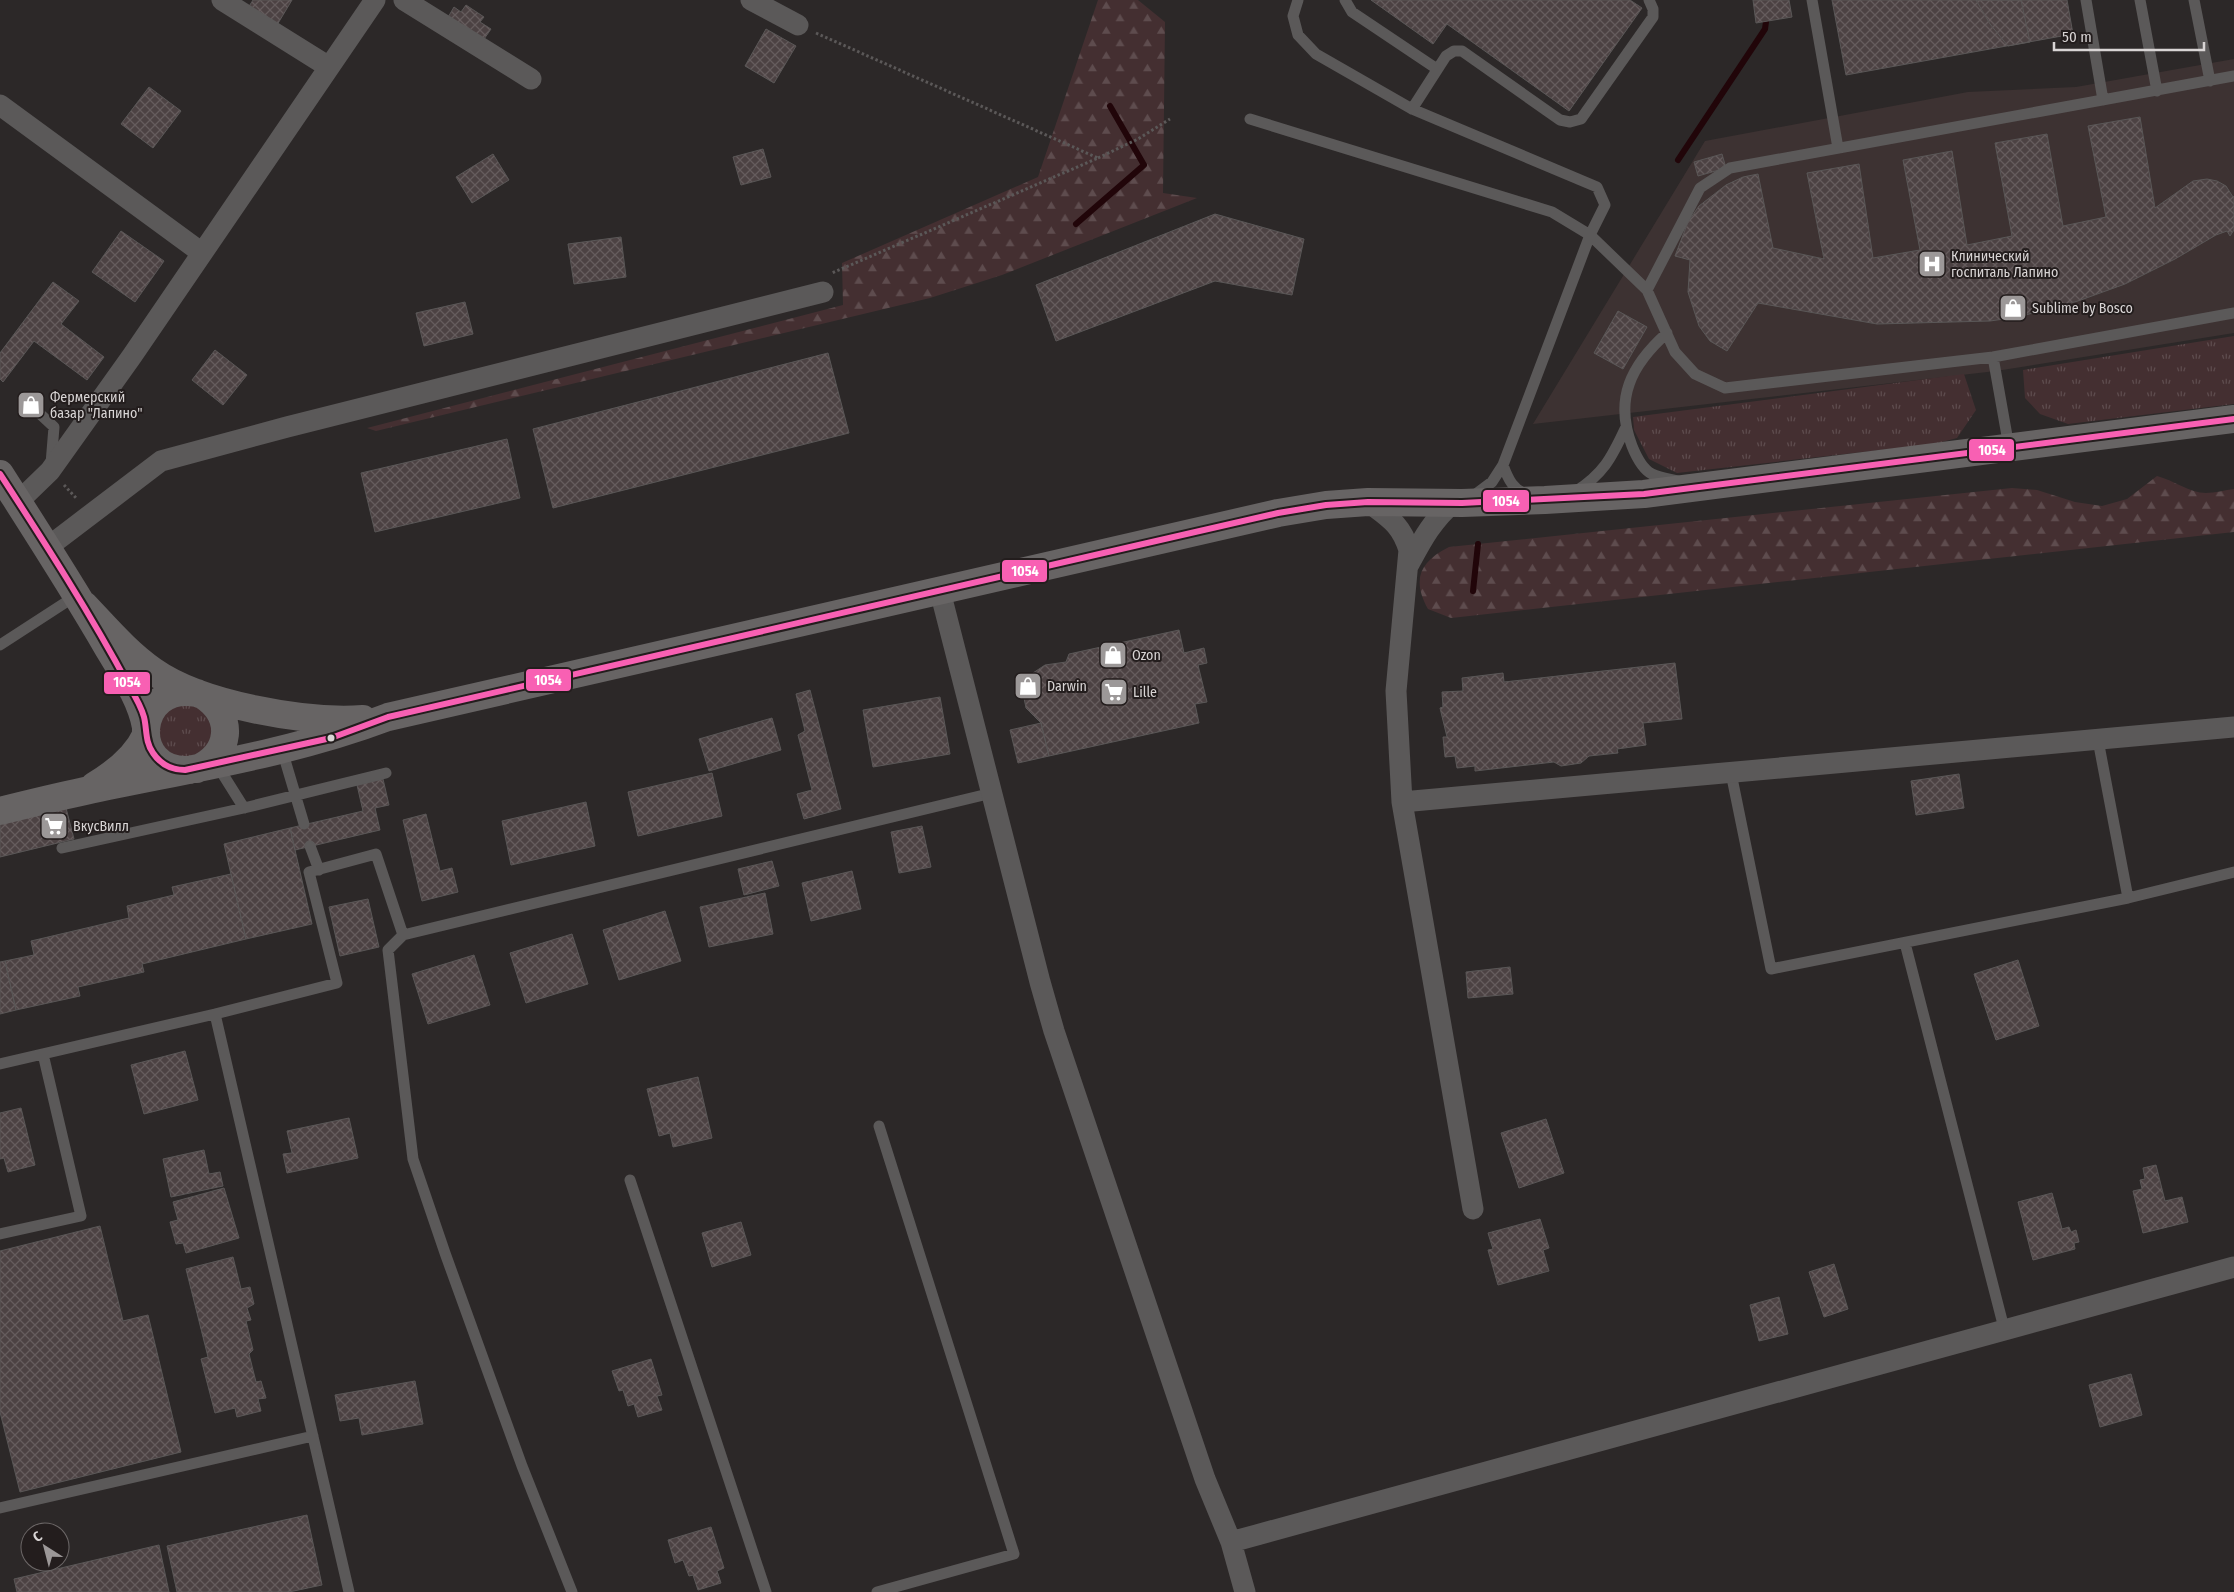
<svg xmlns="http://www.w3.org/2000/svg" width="2234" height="1592" font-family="'Fira Sans Condensed',sans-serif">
	<defs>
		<pattern id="grass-tufts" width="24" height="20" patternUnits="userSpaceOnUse" patternTransform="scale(1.25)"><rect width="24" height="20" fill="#442f31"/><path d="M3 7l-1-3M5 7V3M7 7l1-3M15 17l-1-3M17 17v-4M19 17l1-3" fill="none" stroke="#5e4c4e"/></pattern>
		<pattern id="forest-firs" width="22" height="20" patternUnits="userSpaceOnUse" patternTransform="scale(1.25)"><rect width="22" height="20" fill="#442f31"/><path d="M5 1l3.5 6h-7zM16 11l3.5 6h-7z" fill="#5e4c4e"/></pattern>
		<pattern id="building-cross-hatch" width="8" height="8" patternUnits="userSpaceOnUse" patternTransform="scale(1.25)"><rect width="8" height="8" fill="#4c4243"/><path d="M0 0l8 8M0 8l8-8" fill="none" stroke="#655c5d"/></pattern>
	</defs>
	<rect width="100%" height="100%" fill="#2c2828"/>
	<path fill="#3d3232" d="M2234,59V333L1996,371L1533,424L1705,141L1968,92L2076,87Z"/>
	<path fill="url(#grass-tufts)" d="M2234,336V404L2068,424L2040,414L2025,398L2023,370Z
		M1964,374L1976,410L1957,438L1934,444L1677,473L1649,459L1634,430L1633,417Z
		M176,701L210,711L213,746L182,762L170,759L154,728Z"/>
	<path fill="url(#forest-firs)" d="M1098,0H1138L1165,22L1163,193L1197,198L1002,275L930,298L376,431L367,428L843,305L842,263L1038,177Z
		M2157,476C2173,480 2190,493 2206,493C2215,493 2225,490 2234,489V532L1451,618L1428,609C1412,580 1419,562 1449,547L2012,488L2037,490L2075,502L2102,506L2127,499Z"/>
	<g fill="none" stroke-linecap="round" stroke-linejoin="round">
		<path stroke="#210509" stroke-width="6" d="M1678,160L1765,29L1769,0
			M1076,224L1144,165L1110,106
			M1473,591L1478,544"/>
	</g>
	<path fill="url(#building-cross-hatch)" stroke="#5a5757" d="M253,0H292L277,25L248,8Z
		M1371,0H1630L1642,8L1569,111L1447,24L1433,44Z
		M1753,0H1789L1792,17L1756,23Z
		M1832,0H2067L2073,34L1846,75Z
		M1976,0H2021L2030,42L2008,46L1990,24Z
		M466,5L484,17L480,22L491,29L482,42L447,19L454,7L461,12Z
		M766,29L796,46L774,83L745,66Z
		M149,87L181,111L153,148L121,124Z
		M2140,117L2155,208L2193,181L2207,179L2217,181L2226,186L2233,197L2234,196V230L2230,236L2227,231L2216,235L2175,259L2125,284L2078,301L2018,317L1990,321L1877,324L1758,303L1727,351L1710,341L1699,326L1688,292L1690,260L1675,256L1688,222L1699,206L1726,185L1743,177L1758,174L1773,248L1824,259L1807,173L1859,164L1873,258L1920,250L1903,160L1952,151L1967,245L2012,236L1995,143L2047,134L2063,226L2106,217L2088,126Z
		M763,149L771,177L741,185L733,157Z
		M493,154L509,180L472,203L456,177Z
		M1722,154L1726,168L1698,176L1694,162Z
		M1215,214L1304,239L1292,295L1215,281L1056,341L1036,285Z
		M121,231L164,261L135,302L92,272Z
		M621,237L626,277L574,284L568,244Z
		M53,282L79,301L61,324L104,357L87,380L34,341L3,382L0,379V353Z
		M465,302L473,334L424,346L416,313Z
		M1618,311L1647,327L1623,369L1594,353Z
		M215,350L247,375L223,405L192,380Z
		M828,353L849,433L553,508L533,429Z
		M507,439L520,498L375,532L361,473Z
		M1179,630L1184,653L1204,648L1207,663L1198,665L1207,702L1195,704L1199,723L1049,756L1041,723L1026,708L1024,698L1025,686L1033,673L1045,665L1066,662L1069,654Z
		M1675,663L1682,719L1643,723L1646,745L1617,749L1618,753L1589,756L1581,763L1561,766L1554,762L1475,771V766L1457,768L1455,756L1445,757L1443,737H1447L1440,708L1443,707L1442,692L1463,691L1462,678L1503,673L1504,682Z
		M810,690L841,809L804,819L797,794L812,790L798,735L805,731L796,694Z
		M940,697L950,754L873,767L863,710Z
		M772,718L781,750L709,771L699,739Z
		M1041,723L1049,756L1018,763L1010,730Z
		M712,773L722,816L638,836L628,792Z
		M1959,774L1964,808L1916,815L1911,781Z
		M383,779L389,805L375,808L380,830L295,850L290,828L363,811L357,785Z
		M586,802L595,846L511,865L502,821Z
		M66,808L74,839L0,857V824Z
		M426,814L440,871L452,868L458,892L422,901L403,820Z
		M922,826L931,867L899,873L891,832Z
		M290,828L312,924L246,939L224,844Z
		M772,861L779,886L744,895L738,869Z
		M852,871L861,909L811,921L802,883Z
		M231,874L246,939L142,964L144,972L78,987L80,996L16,1010L5,961L34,955L31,941L129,918L127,906L174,895L172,887Z
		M765,893L773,934L709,947L700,907Z
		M368,899L379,947L340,956L329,907Z
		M665,911L681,961L619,980L603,930Z
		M572,934L588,984L526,1003L510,953Z
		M474,955L490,1005L428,1024L412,974Z
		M2018,960L2039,1026L1996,1040L1974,974Z
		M5,961L16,1010L0,1014V962Z
		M1510,967L1513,994L1468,998L1466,972Z
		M185,1051L198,1100L144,1114L131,1065Z
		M698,1077L712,1138L673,1147L670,1133L659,1136L647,1089Z
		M21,1108L35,1165L8,1172L4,1158L0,1159V1113Z
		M349,1118L358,1158L287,1173L283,1154L292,1153L287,1131Z
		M1546,1119L1564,1173L1519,1188L1501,1133Z
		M204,1150L209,1174L220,1172L223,1186L171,1197L163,1159Z
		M2156,1165L2165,1201L2182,1197L2188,1222L2143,1233L2133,1191L2142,1189L2140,1180L2145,1179L2143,1168Z
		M224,1188L239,1238L186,1253L183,1243L176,1244L170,1222L178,1220L173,1202Z
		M2052,1193L2062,1229L2069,1227L2071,1232L2076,1230L2079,1242L2074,1243L2075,1249L2033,1260L2018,1202Z
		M1540,1219L1549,1248L1543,1250L1549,1271L1498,1285L1488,1250L1493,1249L1488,1233Z
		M741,1222L751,1255L712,1267L702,1233Z
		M100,1226L123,1321L148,1315L181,1452L20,1492L0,1412V1251Z
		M233,1257L241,1289L250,1287L254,1304L247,1308L251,1320L246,1321L253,1350L249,1354L256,1382L261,1381L266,1398L258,1399L261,1411L237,1417L235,1408L215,1413L201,1359L208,1357L186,1269Z
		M1834,1264L1848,1309L1824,1317L1809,1272Z
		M1779,1297L1788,1334L1759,1341L1750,1305Z
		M651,1359L662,1395L657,1396L662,1410L638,1417L634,1404L628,1406L623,1390L619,1391L612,1371Z
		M2131,1374L2142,1415L2100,1427L2089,1385Z
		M415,1381L423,1424L362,1435L359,1418L340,1421L335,1395Z
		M307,1515L322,1585L289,1592H177L167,1546Z
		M711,1527L724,1568L717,1571L721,1583L698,1590L693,1575L689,1576L683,1560L675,1563L668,1540Z
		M159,1545L169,1592H17L14,1579Z"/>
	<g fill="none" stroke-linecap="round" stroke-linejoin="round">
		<path stroke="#5b5858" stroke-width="3" stroke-dasharray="2.5 2.5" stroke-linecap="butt" d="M816,33L1098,158L832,273
			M1098,158L1138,139L1170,119
			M64,485L77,499"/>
		<path stroke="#5b5959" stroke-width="11" d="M1298,0L1293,16L1298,35L1316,54L1412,109L1597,187L1605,205L1590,235L1503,465L1492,482L1472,497
			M1345,0L1352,12L1437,69
			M1812,0L1838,148
			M2086,0L2103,100
			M2140,0L2157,91
			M2194,0L2210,81
			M2234,76L1730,168L1700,188L1647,290L1675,352L1695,374L1725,388L1993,357L2234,313
			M1412,109L1446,56L1454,51H1462L1560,120L1570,122L1581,119L1653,17V9L1649,0
			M1250,119L1552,212L1590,235L1647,290
			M1667,333C1631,365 1614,399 1632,446C1636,456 1642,469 1652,474C1660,478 1670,479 1678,481
			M1993,357L2009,447
			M39,413L54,427L51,464
			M1503,465C1508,479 1513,490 1528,495
			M1575,492C1603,474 1611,459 1625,429
			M0,645L77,595
			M282,750L304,824
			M217,765L244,808
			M1731,773L1771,969L2128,898L2098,740
			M310,846L319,870
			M62,848L244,808L386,773
			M2128,898L2234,872
			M403,935L388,950L413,1159L445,1253L522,1466L572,1592
			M1905,943L2005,1332
			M215,1014L337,983L309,872L376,854L403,935L992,793
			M0,1064L215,1014L349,1592
			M630,1180L766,1592
			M0,1234L81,1216L43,1054
			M0,1508L313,1436
			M877,1592L1014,1554L879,1126"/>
		<path stroke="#5b5959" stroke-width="21" d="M222,0L329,67
			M404,0L531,79
			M751,0L798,25
			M0,105L202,253
			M18,502L50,471L132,356L375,0
			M1368,502C1389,518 1401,524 1409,550L1396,691L1402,802L1473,1209
			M48,547L161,461L287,427L823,292
			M1408,566C1421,542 1432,520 1454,502
			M940,591L1040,982L1054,1031L1205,1479L1231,1542L1245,1592
			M1402,802L2234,727
			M1231,1542L2234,1267"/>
		<path stroke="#676464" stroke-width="28" d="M0,474C37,532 74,589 108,648C123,673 141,699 146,727
			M84,605C106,628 127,653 153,671C201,705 305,723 363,719
			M197,769C231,754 235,717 204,696
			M189,770C127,773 134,681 197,693
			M94,786C114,774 136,757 146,735
			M0,811C28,804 57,797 85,791C187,769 290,754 388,717L1278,513L1326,505L1368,502L1462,503L1545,500L1644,494L2234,419"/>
		<defs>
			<path id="bus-1" d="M0,474C45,543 90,613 129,686C135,696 141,706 144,717C147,729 145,742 153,753C161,765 172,770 185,770L331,738L388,717L1278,513L1326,505L1368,502L1462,503L1644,494L2234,419"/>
		</defs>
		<use href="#bus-1" stroke="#231d1d" stroke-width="10"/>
		<use href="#bus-1" stroke="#f860b3" stroke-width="6"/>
	</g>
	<defs>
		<symbol id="hospital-square" viewBox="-11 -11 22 22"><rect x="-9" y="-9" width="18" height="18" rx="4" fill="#9c9898" stroke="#231d1d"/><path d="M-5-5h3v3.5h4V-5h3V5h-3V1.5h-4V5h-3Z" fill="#fff"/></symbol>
		<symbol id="shop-square" viewBox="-11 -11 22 22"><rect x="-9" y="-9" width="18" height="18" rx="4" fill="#9c9898" stroke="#231d1d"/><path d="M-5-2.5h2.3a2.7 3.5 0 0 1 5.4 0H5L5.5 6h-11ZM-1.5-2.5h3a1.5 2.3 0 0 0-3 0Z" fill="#fff"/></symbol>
		<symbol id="supermarket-square" viewBox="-11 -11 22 22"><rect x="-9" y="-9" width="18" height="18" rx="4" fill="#9c9898" stroke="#231d1d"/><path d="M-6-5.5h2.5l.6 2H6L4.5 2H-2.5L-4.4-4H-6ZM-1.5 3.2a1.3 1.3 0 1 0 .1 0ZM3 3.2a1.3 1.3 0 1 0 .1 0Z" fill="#fff"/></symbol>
	</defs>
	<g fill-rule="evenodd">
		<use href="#hospital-square" x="1916" y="248" width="32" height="32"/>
		<use href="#shop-square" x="1997" y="292" width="32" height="32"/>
		<use href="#shop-square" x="15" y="389" width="32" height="32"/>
		<use href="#shop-square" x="1097" y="639" width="32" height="32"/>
		<use href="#shop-square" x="1012" y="670" width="32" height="32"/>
		<use href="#supermarket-square" x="1098" y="676" width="32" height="32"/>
		<use href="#supermarket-square" x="38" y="810" width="32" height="32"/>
	</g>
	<circle fill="#d9d5d5" stroke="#231d1d" stroke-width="2" cx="331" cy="738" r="4.5"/>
	<g text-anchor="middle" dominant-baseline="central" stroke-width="4" stroke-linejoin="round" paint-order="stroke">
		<g font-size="14" fill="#d9d5d5" stroke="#231d1d" text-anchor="start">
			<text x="1951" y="256">Клинический<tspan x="1951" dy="16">госпиталь Лапино</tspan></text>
			<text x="2032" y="308">Sublime by Bosco</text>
			<text x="50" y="397">Фермерский<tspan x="50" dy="16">базар "Лапино"</tspan></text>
			<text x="1132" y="655">Ozon</text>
			<text x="1047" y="686">Darwin</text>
			<text x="1133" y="692">Lille</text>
			<text x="73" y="826">ВкусВилл</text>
		</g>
	</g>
	<g stroke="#231d1d" stroke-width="2">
		<rect x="1968" y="438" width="47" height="24" rx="5" fill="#f860b3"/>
		<rect x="1482" y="489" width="48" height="24" rx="5" fill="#f860b3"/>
		<rect x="1001" y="559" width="47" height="24" rx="5" fill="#f860b3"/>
		<rect x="525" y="668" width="47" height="24" rx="5" fill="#f860b3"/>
		<rect x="103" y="671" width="48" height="24" rx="5" fill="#f860b3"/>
	</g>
	<g font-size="14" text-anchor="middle" font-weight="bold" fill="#fff">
		<text x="1992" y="455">1054</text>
		<text x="1506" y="506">1054</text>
		<text x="1025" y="576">1054</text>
		<text x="548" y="685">1054</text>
		<text x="127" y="687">1054</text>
	</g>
	<g transform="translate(45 1547) rotate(324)"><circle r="24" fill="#231d1d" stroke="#6c6767"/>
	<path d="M0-4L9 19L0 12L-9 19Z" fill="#9c9898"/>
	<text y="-8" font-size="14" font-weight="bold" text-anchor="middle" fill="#d9d5d5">С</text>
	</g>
	<path d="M2054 42v8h150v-8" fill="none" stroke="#d9d5d5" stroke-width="2.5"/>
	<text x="2062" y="42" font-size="15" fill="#d9d5d5" stroke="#231d1d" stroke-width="4" paint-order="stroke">50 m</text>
</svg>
